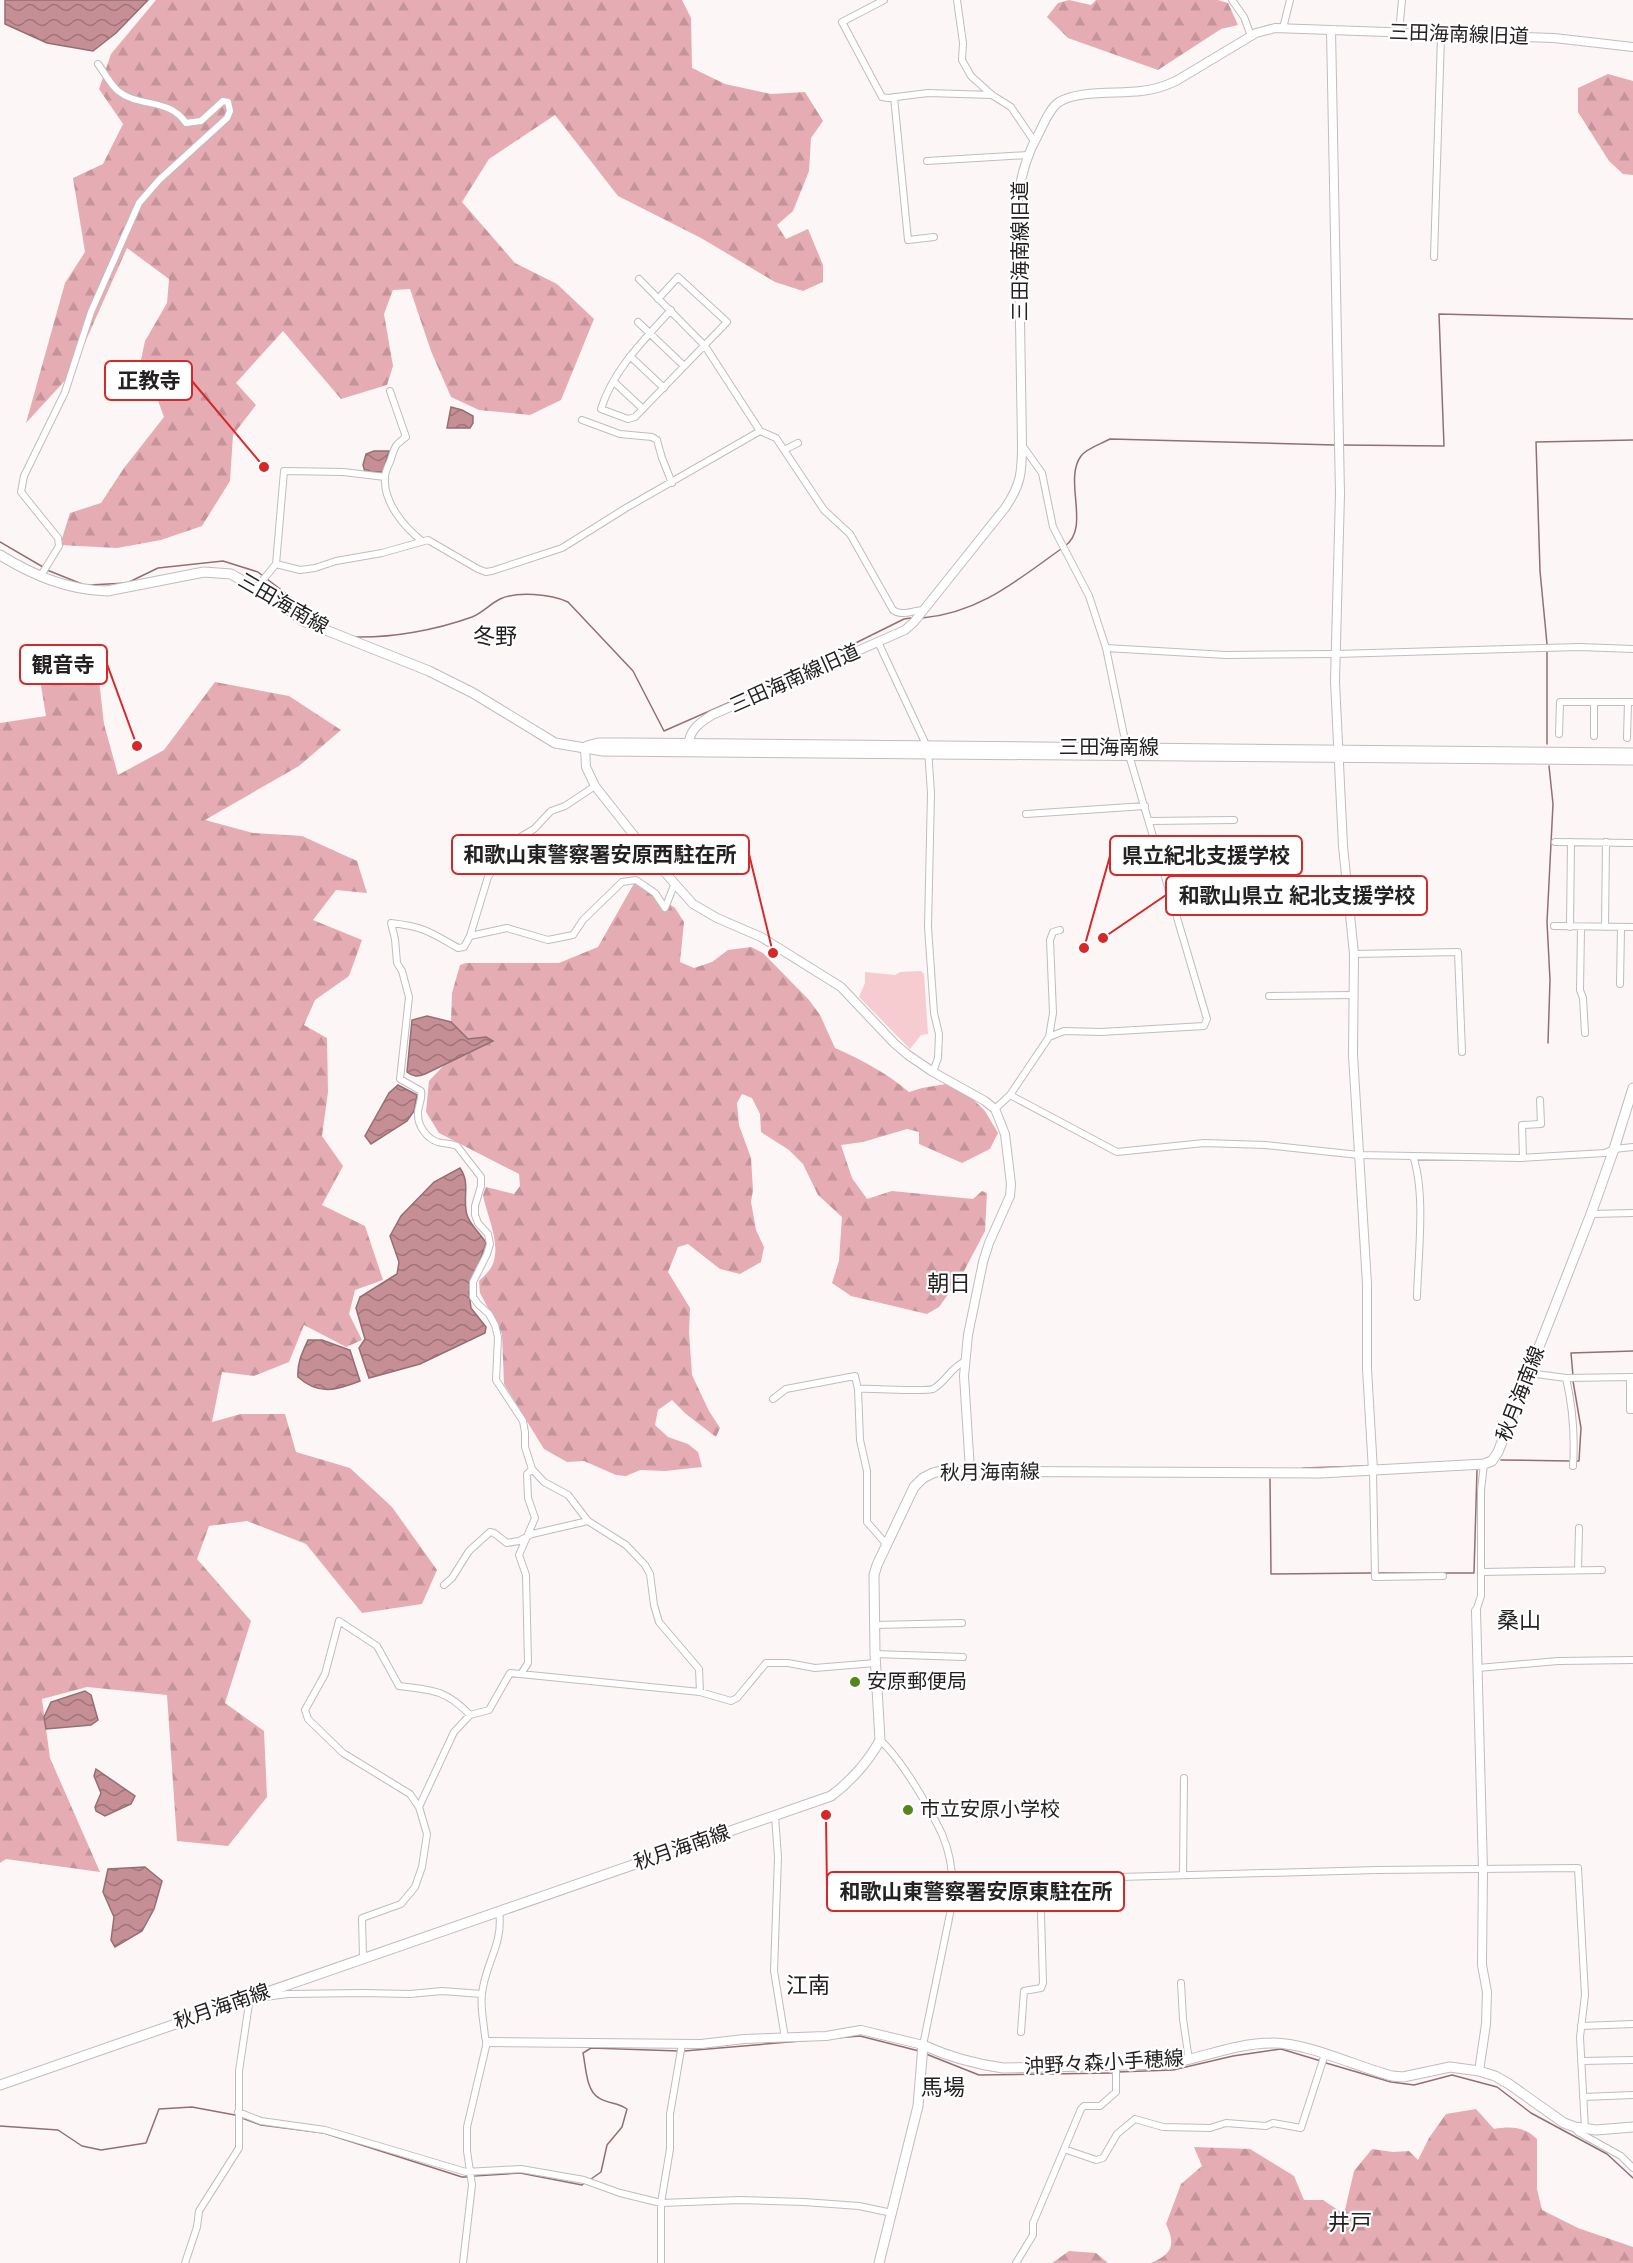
<svg xmlns="http://www.w3.org/2000/svg" width="1633" height="2263" font-family="'Varela Round','Noto Sans JP',sans-serif">
	<defs>
		<pattern id="forest-firs" width="22" height="20" patternUnits="userSpaceOnUse" patternTransform="scale(1.5)"><rect width="22" height="20" fill="#e5acb3"/><path d="M5 1l3.5 6h-7zM16 11l3.5 6h-7z" fill="#c4949a"/></pattern>
		<pattern id="water-waves" width="16" height="10" patternUnits="userSpaceOnUse" patternTransform="scale(1.5)"><rect width="16" height="10" fill="#c68f96"/><path d="M0 5q4-4 8 0t8 0" fill="none" stroke="#a0747a"/></pattern>
	</defs>
	<rect width="100%" height="100%" fill="#fcf6f7"/>
	<path fill="url(#forest-firs)" d="M156,0H682L691,18L692,68L725,84L771,94L805,92L823,121L811,138L809,171L793,211L777,225L786,239L808,229L823,265V282L803,291L775,282L701,238L618,196L555,115L489,159L462,202L515,263L557,284L594,319L561,400L530,415L479,410L451,397L431,351L410,289L393,290L384,314L393,366L387,385L341,399L283,331L236,383L256,405L233,435L230,481L202,526L161,540L117,548L60,545L70,513L101,503L124,468L164,417L157,398L138,374L145,341L167,303L169,279L127,248L71,374L26,423L65,283L85,252L73,178L103,164L123,124L99,89L111,54Z
		M1069,0L1091,5L1096,0H1218L1228,3L1238,25L1221,29L1158,70L1068,38L1047,17L1058,3Z
		M1608,74L1633,81V175L1623,174L1609,161L1578,112V88Z
		M37,661L98,671L104,724L118,775L164,750L215,682L289,696L341,730L299,766L205,820L253,833L302,836L357,861L367,893L336,890L313,920L362,940L349,976L315,1000L304,1025L327,1038L328,1092L322,1136L343,1166L322,1205L365,1226L383,1280L355,1290L349,1314L362,1340L346,1347L304,1325L289,1362L254,1376L222,1372L212,1422L241,1414H285L296,1452L350,1468L392,1507L437,1570L422,1604L362,1613L306,1544L247,1521L209,1526L197,1559L251,1621L225,1703L264,1731L267,1797L228,1846L177,1841L167,1695L87,1687L42,1699L50,1758L100,1872L6,1859L0,1863V723L46,716Z
		M636,880L675,908L684,922L680,962L694,968L712,962L728,950L751,947L763,953L809,1000L820,1015L835,1048C862,1060 887,1073 909,1092L922,1088L946,1084L972,1098L985,1111L998,1133L990,1149L962,1163L919,1144V1132L907,1129L863,1142L841,1145L852,1178L867,1199L892,1191L973,1199L982,1191L987,1193L985,1231L962,1275L939,1307L927,1314L851,1296L832,1283L839,1261L842,1217L818,1195L803,1164L789,1150L761,1132L760,1114L752,1098L742,1094L737,1103L739,1125L751,1158L753,1190L751,1202L756,1230L764,1247L761,1262L740,1274L720,1269L688,1244L678,1247L668,1272L690,1308L689,1332L692,1375L709,1411L720,1428L716,1437L686,1414L672,1400L658,1410L655,1425L668,1437L688,1444L698,1452L702,1467L665,1471L640,1470L626,1476L616,1475L584,1461L567,1462L544,1449L504,1384L502,1334L480,1293L479,1281C483,1277 489,1272 492,1266C502,1244 487,1217 483,1195L486,1187L514,1194L520,1186L519,1174L439,1133L426,1112L429,1081L445,1064L493,1041L486,1037L468,1039L451,1022L452,993L460,965L466,963H559L598,947Z
		M1476,2109L1494,2129C1511,2126 1525,2127 1537,2139V2189L1542,2210L1578,2228L1633,2247V2263H1151C1172,2254 1176,2245 1166,2224L1181,2184L1202,2166L1194,2147L1250,2149L1294,2176L1304,2200H1323L1344,2214L1354,2171L1372,2149L1393,2152L1409,2151L1418,2160L1429,2138L1446,2114Z
		M1069,2251L1096,2253L1108,2263H1052Z"/>
	<path fill="#f7ccd1" d="M921,971L924,974L928,1034L921,1035L910,1049L859,997L865,983V972L895,975L900,972Z"/>
	<path fill="url(#water-waves)" stroke="#956e73" stroke-width="1.5" d="M5,0H148L116,33L93,51L47,43L5,24Z
		M451,407L462,410L473,416V423L470,428H447Z
		M374,451H389L383,472H365L363,465L366,454Z
		M427,1016L451,1022L468,1039L486,1037L493,1041L425,1074C418,1077 413,1077 407,1072L412,1020Z
		M398,1085L417,1095L414,1111L407,1121L371,1144L365,1136L389,1093Z
		M460,1168C471,1184 462,1197 467,1215C470,1225 481,1234 486,1243L469,1292L471,1308L486,1327L485,1333L420,1364L369,1378L359,1348L365,1339L356,1308L360,1297L397,1274L399,1262L390,1236L401,1216L434,1182Z
		M308,1340H322L350,1350L360,1381C337,1390 319,1396 298,1377C297,1363 302,1353 308,1340Z
		M85,1691L91,1695L98,1720L91,1725L46,1729L44,1717L51,1702Z
		M96,1769L135,1796L131,1804L105,1816L96,1811L95,1807L101,1793L94,1776Z
		M145,1867L162,1881L154,1909L142,1931L115,1947L111,1940L114,1917L103,1892L108,1869Z"/>
	<g fill="none" stroke-linecap="round" stroke-linejoin="round">
		<path stroke="#956e73" stroke-width="1.5" d="M1343,445L1444,446L1439,314L1633,319
			M0,542L43,567
			M1065,546C1091,528 1063,480 1081,456C1087,448 1101,444 1110,439L1335,445
			M47,570L82,584
			M267,579L330,627
			M89,585L127,583L158,568L223,561L258,572L263,576
			M922,618C979,613 1016,581 1061,549
			M354,637C392,638 436,630 472,617C482,613 490,604 500,599C517,591 551,594 568,602L633,671L664,731L789,676L904,619L911,618
			M1547,644L1540,571L1536,442L1633,440
			M1547,744V649
			M1548,1043L1550,980L1547,922L1553,804L1549,766
			M1573,1376L1571,1353L1633,1351
			M1573,1381L1581,1428L1579,1461H1577
			M1501,1460L1569,1461
			M1303,1468L1367,1466
			M1270,1479L1271,1574L1371,1573
			M1376,1573H1474L1477,1470
			M684,2051L860,2036L919,2051
			M926,2054L979,2075L1112,2073
			M1326,2063L1391,2082L1414,2085L1452,2075L1497,2087L1531,2113L1607,2154L1633,2178
			M1117,2072L1173,2070L1233,2056L1281,2049L1321,2061
			M242,2118L261,2125L324,2133L462,2177H469
			M0,2126L58,2130L82,2146L101,2150L146,2143L159,2109L192,2107L235,2115
			M474,2176L520,2173L582,2185L584,2183
			M591,2179L601,2172L607,2145L622,2127L627,2109C618,2102 608,2104 599,2098C586,2091 586,2067 583,2053L591,2048L679,2051"/>
		<defs>
			<path id="minor" d="M884,0L842,22L882,97L888,98L928,93L992,95
				M957,0L963,43L962,60L971,76L992,95L1011,107L1034,141
				M1232,0L1244,17L1251,36
				M1283,28L1290,0
				M1399,32L1402,0
				M894,97L908,240L934,237
				M927,161L1028,155
				M1434,257L1441,36
				M639,279L705,346L760,431L776,438L824,510L850,534L893,610C902,617 913,610 924,610
				M658,299L678,277L727,322L635,417L628,419L601,409C613,370 644,340 671,310
				M638,322L684,366
				M630,356L664,388
				M614,382L643,409
				M390,391L406,437C395,445 395,446 391,459C389,465 385,471 385,477C383,502 404,527 422,541
				M582,420L620,434L652,437L657,440L662,458L672,483
				M1022,445L1042,473L1053,527L1089,596L1106,648L1126,745L1207,1019L1204,1026L1101,1032L1064,1031L1049,1037
				M784,450L798,443
				M276,564L284,471L343,472L385,477
				M40,577L59,546L58,538L21,492L24,476L65,392L91,312L139,203L159,180L227,118L230,111L228,102L223,101L201,121L186,123C168,97 139,108 118,91C110,84 104,72 98,64
				M257,587L276,564L300,570L315,568L336,561L382,553L428,540L478,569L486,572L492,571L562,548L626,508L760,431
				M878,642L928,749L931,793L928,927L934,1013L939,1034L938,1058L933,1072
				M1106,648L1226,655L1336,654L1580,647L1633,649
				M1559,734L1560,702H1633
				M1594,736V702
				M1627,738L1628,702
				M595,786L565,806L551,811L534,829L517,839L505,852L488,877L470,936L464,947L458,948C430,932 425,927 391,923L395,939L397,963L402,971L409,997L400,1079L421,1091C423,1100 417,1107 418,1115C418,1126 427,1139 438,1142C444,1144 451,1143 457,1146L481,1177V1186L475,1206V1215L478,1223L488,1234L490,1244L487,1254L473,1282V1297L478,1304L489,1314L495,1325L498,1337L496,1380L523,1421L525,1432V1447L532,1469L544,1482L568,1495L588,1521L626,1545L645,1565L650,1574L654,1605L659,1622L699,1669L700,1692
				M1026,814L1145,806
				M1149,821L1234,820
				M1555,842L1633,843
				M1554,926L1633,927
				M1570,927L1571,842
				M1581,927L1580,990L1583,998L1585,1033
				M1605,927L1606,842
				M470,936L507,928L548,940L573,935L583,920L622,882L636,880L655,893L665,908L675,883
				M1354,954L1458,952L1462,1052
				M1620,984L1621,928
				M1269,996L1353,995
				M1010,1095L1117,1152L1204,1143L1265,1145L1359,1155L1521,1158L1605,1153L1614,1149L1633,1147
				M995,1109L1010,1095L1049,1037L1053,1013L1050,940L1053,932L1060,930
				M1413,1156C1426,1194 1418,1255 1417,1297
				M1523,1158L1522,1125L1541,1124L1540,1100
				M1591,1214L1633,1213
				M1529,1373L1566,1378L1633,1377
				M1630,1377V1410H1633
				M1566,1378C1573,1408 1575,1436 1573,1466
				M858,1389C873,1388 925,1392 933,1389C946,1382 951,1367 964,1362
				M773,1399L786,1389L855,1376L858,1389L860,1440L867,1471V1522L887,1545
				M1373,1471L1375,1577L1443,1576
				M1578,1570L1579,1528
				M1481,1572L1602,1570
				M444,1585L452,1578L469,1551L490,1532L494,1533L507,1543L519,1541L532,1534L588,1521
				M1476,1611L1481,1596V1490L1484,1464
				M874,1625L962,1623
				M875,1654L963,1657
				M1478,1668L1558,1661L1633,1660
				M521,1674L528,1663L526,1575L519,1555L535,1518L528,1498L527,1474L532,1469
				M880,1740C902,1760 929,1807 942,1834C951,1855 954,1881 952,1904L923,2045
				M419,1807L454,1732L470,1715L489,1710L510,1673L700,1692L731,1701L737,1698L766,1663H788L815,1668L875,1663
				M775,1816L778,1857L774,1971L785,2038
				M1183,1875L1184,1778
				M953,1883H979L989,1885L1001,1895H1010L1043,1878L1056,1875L1083,1878L1377,1870L1578,1868L1585,1995L1580,2037L1585,2129
				M363,1957L362,1918L401,1904L415,1887L422,1867L427,1834L419,1807L410,1794L343,1753L308,1719L305,1710L325,1674L339,1621L377,1646L399,1686C433,1690 446,1690 470,1715
				M1181,1983L1183,2019L1189,2060
				M262,1994L265,1997L288,1994L363,1993L410,1994L442,1991L482,1994
				M1581,2026L1633,2024
				M1021,2032L1024,1991L1041,1988L1043,1983L1040,1879
				M1581,2061L1633,2060
				M1583,2097L1633,2095
				M238,2112L261,2121L325,2130L466,2172L521,2169L584,2180L620,2193L661,2203L740,2200L804,2202L859,2206L892,2213
				M1575,2127L1578,2132L1621,2156L1633,2168
				M1064,2149L1096,2160L1103,2158L1117,2134L1135,2119L1163,2127L1210,2128L1226,2123L1266,2126L1273,2123L1301,2128L1325,2054
				M185,2263L197,2227L199,2211L239,2148V2071L250,1997
				M463,2263L472,2185L467,2151V2127L487,2042L485,2037C484,2023 480,2007 482,1994C485,1963 504,1944 499,1911
				M661,2263V2203L670,2149V2114L682,2044
				M1016,2263L1033,2235V2223L1081,2109L1084,2106H1100L1116,2092V2066"/>
			<path id="tertiary" d="M1331,30L1340,494L1335,681L1343,846L1354,954L1353,1055L1367,1284V1369L1373,1471
				M585,747L586,767L595,786L651,857L693,904L717,918L761,937L841,987L894,1043L908,1055L933,1072L985,1101L995,1109L1005,1134L1011,1184L1010,1196L989,1243L983,1262L968,1335L964,1376L970,1470
				M688,747C689,730 699,723 712,715L905,630L914,622L1005,508C1021,485 1022,472 1022,445L1018,198C1021,174 1027,154 1039,133C1044,123 1050,108 1059,102C1078,90 1118,94 1141,91C1153,90 1165,86 1176,81L1256,33L1275,28L1554,38L1633,47
				M1476,1611L1483,1870L1482,1965L1487,1992L1486,2024L1479,2071
				M487,2042L701,2044L744,2039L826,2036L861,2030L923,2045"/>
			<path id="secondary" d="M0,555C33,575 67,590 107,591L204,572L231,574L276,600L303,621L429,671L473,693L555,743L603,751L1633,760
				M587,746L598,743H631L1633,753
				M0,2085L831,1796C850,1782 869,1761 880,1740L875,1654L874,1575L877,1565L914,1487L923,1478L933,1473L941,1471L1320,1473L1484,1464L1492,1461L1498,1452L1591,1214L1614,1149L1633,1088
				M879,2263L918,2106L923,2045C949,2057 975,2064 1003,2068L1166,2064C1200,2059 1236,2043 1271,2043C1306,2042 1357,2067 1392,2076L1403,2077L1450,2067L1479,2071L1495,2076L1509,2084L1564,2123L1575,2127L1596,2130L1633,2127"/>
		</defs>
		<use href="#minor" stroke="#c1bcbd" stroke-width="8"/>
		<use href="#tertiary" stroke="#c1bcbd" stroke-width="10"/>
		<use href="#secondary" stroke="#c1bcbd" stroke-width="11"/>
		<use href="#minor" stroke="#fff" stroke-width="6"/>
		<use href="#tertiary" stroke="#fff" stroke-width="8"/>
		<use href="#secondary" stroke="#fff" stroke-width="9"/>
	</g>
	<g fill="#548619" stroke="#fff" stroke-width="2">
		<circle cx="855" cy="1682" r="6"/>
		<circle cx="908" cy="1810" r="6"/>
	</g>
	<g text-anchor="middle" dominant-baseline="central" stroke-width="4.5" stroke-linejoin="round" paint-order="stroke">
		<g font-size="20" fill="#232121" stroke="#fff">
			<text transform="translate(1459 35) rotate(2)">三田海南線旧道</text>
			<text transform="translate(1021 251) rotate(-90)">三田海南線旧道</text>
			<text transform="translate(283 604) rotate(30)">三田海南線</text>
			<text transform="translate(795 679) rotate(-24)">三田海南線旧道</text>
			<text x="1109" y="748">三田海南線</text>
			<text transform="translate(1521 1394) rotate(-69)">秋月海南線</text>
			<text transform="translate(990 1473) rotate(-1)">秋月海南線</text>
			<text transform="translate(682 1848) rotate(-19)">秋月海南線</text>
			<text transform="translate(222 2007) rotate(-19)">秋月海南線</text>
			<text transform="translate(1104 2063) rotate(-3)">沖野々森小手穂線</text>
		</g>
		<g font-size="20" fill="#232121" stroke="#fff" text-anchor="start">
			<text x="867" y="1682">安原郵便局</text>
			<text x="920" y="1810">市立安原小学校</text>
		</g>
		<g font-size="22" fill="#232121" stroke="#fff">
			<text x="495" y="637">冬野</text>
			<text x="949" y="1284">朝日</text>
			<text x="1519" y="1621">桑山</text>
			<text x="808" y="1986">江南</text>
			<text x="943" y="2088">馬場</text>
			<text x="1350" y="2223">井戸</text>
		</g>
	</g>
	<path fill="none" stroke="#d62828" stroke-width="2" d="M264 467L192 381M137 746L107 664M773 953L749 854M1084 948L1110 856M1103 938L1166 895M826 1815L827 1891"/>
	<g fill="#d62828" stroke="#fff" stroke-width="2">
		<circle cx="264" cy="467" r="6"/>
		<circle cx="137" cy="746" r="6"/>
		<circle cx="773" cy="953" r="6"/>
		<circle cx="1084" cy="948" r="6"/>
		<circle cx="1103" cy="938" r="6"/>
		<circle cx="826" cy="1815" r="6"/>
	</g>
	<g fill="#fff" stroke="#d62828" stroke-width="2">
		<rect x="105" y="361" width="87" height="39" rx="6"/>
		<rect x="20" y="645" width="87" height="39" rx="6"/>
		<rect x="452" y="835" width="297" height="39" rx="6"/>
		<rect x="1110" y="836" width="192" height="39" rx="6"/>
		<rect x="1166" y="876" width="261" height="39" rx="6"/>
		<rect x="827" y="1872" width="297" height="39" rx="6"/>
	</g>
	<g font-size="21" text-anchor="middle" font-weight="bold" fill="#232121">
		<text x="149" y="388">正教寺</text>
		<text x="63" y="672">観音寺</text>
		<text x="600" y="862">和歌山東警察署安原西駐在所</text>
		<text x="1206" y="863">県立紀北支援学校</text>
		<text x="1297" y="903">和歌山県立 紀北支援学校</text>
		<text x="976" y="1899">和歌山東警察署安原東駐在所</text>
	</g>
</svg>
